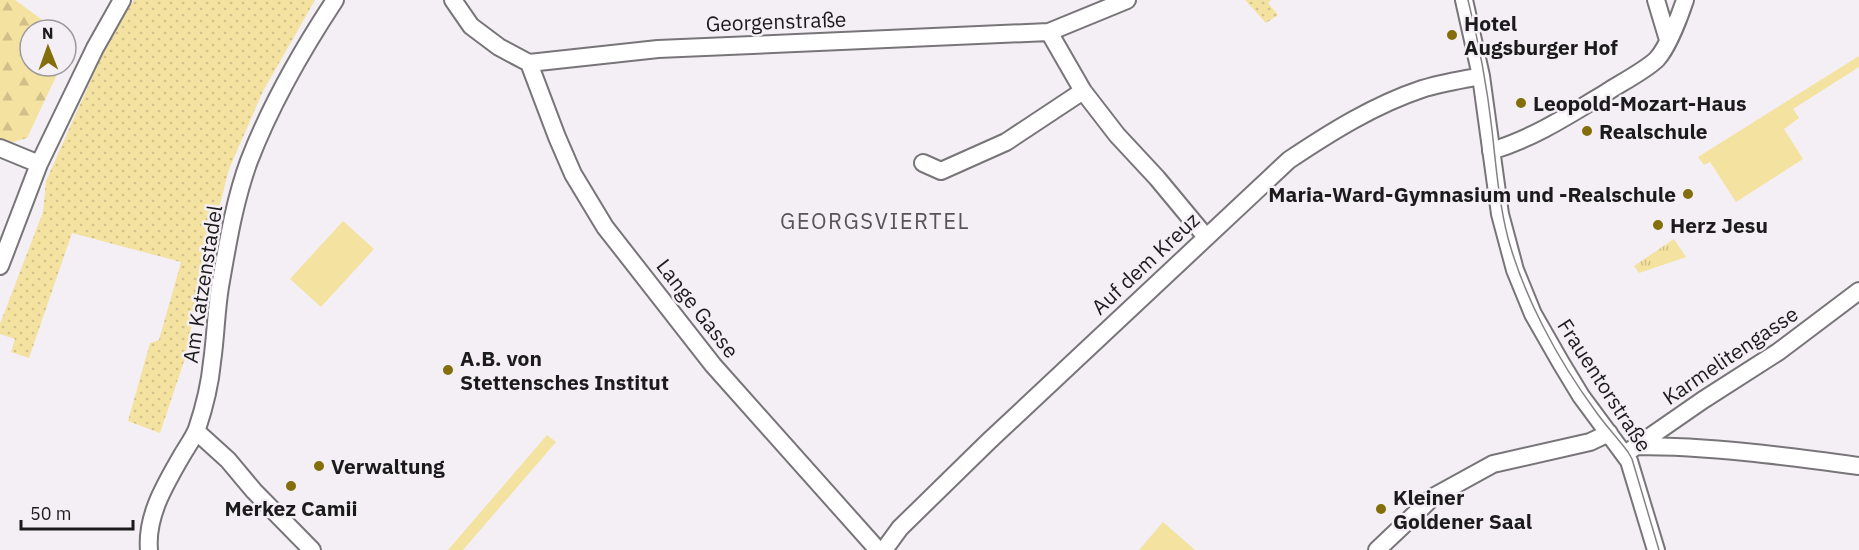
<svg xmlns="http://www.w3.org/2000/svg" width="1859" height="550" font-family="'IBM Plex Sans',sans-serif">
	<defs>
		<pattern id="grass-tufts" width="24" height="20" patternUnits="userSpaceOnUse" patternTransform="scale(1.5)"><rect width="24" height="20" fill="#f4e2a0"/><path d="M3 7l-1-3M5 7V3M7 7l1-3M15 17l-1-3M17 17v-4M19 17l1-3" fill="none" stroke="#d1c189"/></pattern>
		<pattern id="forest-firs" width="22" height="20" patternUnits="userSpaceOnUse" patternTransform="scale(1.5)"><rect width="22" height="20" fill="#f4e2a0"/><path d="M5 1l3.5 6h-7zM16 11l3.5 6h-7z" fill="#d1c189"/></pattern>
		<pattern id="park-dots" width="8" height="8" patternUnits="userSpaceOnUse" patternTransform="scale(1.5)"><rect width="8" height="8" fill="#f4e2a0"/><path d="M2 2h.1M6 6h.1" fill="none" stroke="#d1c189" stroke-width="1.8" stroke-linecap="round"/></pattern>
	</defs>
	<rect width="100%" height="100%" fill="#f3eff4"/>
	<path fill="url(#grass-tufts)" d="M1674,239L1686,257L1639,273L1634,266Z"/>
	<path fill="url(#forest-firs)" d="M0,0H15L56,30H30V66H61L27,138L10,143L0,140Z"/>
	<path fill="url(#park-dots)" d="M134,0H315L263,91L229,169L200,284L185,358L160,433L128,421L150,343L159,340L181,262L72,233L29,358L11,352L15,339L0,334V324L43,212L46,181L107,44Z
		M1245,0H1271L1268,3L1278,15L1266,23Z"/>
	<path fill="#f4e2a0" d="M1859,56V67L1793,109L1799,118L1784,129L1803,159L1736,202L1710,162L1704,165L1698,157Z
		M343,221L374,249L321,307L290,279Z
		M547,435L556,442L463,550H448Z
		M1163,522L1195,550H1139Z"/>
	<g fill="none" stroke-linecap="round" stroke-linejoin="round">
		<defs>
			<path id="minor" d="M453,0L471,26L499,47L529,63
				M1464,0L1481,76L1500,214L1515,270L1533,314L1561,363L1581,396L1629,461L1656,550
				M1656,0L1668,40
				M1049,32L1083,91L1117,135L1157,178L1206,237
				M529,63L658,49L1049,32L1127,0
				M529,63L557,137L573,174L605,227L713,365L878,550
				M0,148L39,164
				M1491,151C1534,138 1569,115 1607,92C1621,83 1646,70 1657,59C1668,47 1680,15 1685,0
				M923,163L941,171L1006,142L1083,91
				M0,266L39,164L95,48L122,0
				M196,431L228,460L254,491L312,550
				M1636,446C1710,446 1785,456 1859,466
				M1625,454L1703,400L1778,352L1859,291
				M149,550C146,516 165,485 181,457C186,448 193,439 197,429C204,408 210,384 212,362C216,335 216,307 221,281C228,241 235,199 249,161C271,104 302,50 335,0
				M884,550L900,528L989,441L1289,160C1331,132 1374,105 1422,89C1441,83 1461,80 1481,76
				M1377,550L1433,497L1493,464L1590,442L1609,433"/>
		</defs>
		<use href="#minor" stroke="#787579" stroke-width="20"/>
		<use href="#minor" stroke="#fff" stroke-width="16"/>
		<path stroke="#858285" stroke-width="1.5" d="M1468,0C1479,43 1487,86 1492,130C1496,166 1499,203 1508,238C1524,297 1558,360 1594,409C1604,424 1617,437 1628,452L1632,459L1659,550"/>
	</g>
	<g fill="#846d0b" stroke="#f3eff4" stroke-width="2">
		<circle cx="1452" cy="35" r="6"/>
		<circle cx="1521" cy="103" r="6"/>
		<circle cx="1587" cy="131" r="6"/>
		<circle cx="1688" cy="194" r="6"/>
		<circle cx="1658" cy="225" r="6"/>
		<circle cx="448" cy="370" r="6"/>
		<circle cx="319" cy="466" r="6"/>
		<circle cx="291" cy="486" r="6"/>
		<circle cx="1381" cy="509" r="6"/>
	</g>
	<g text-anchor="middle" dominant-baseline="central" stroke-width="5" stroke-linejoin="round" paint-order="stroke">
		<g font-size="21" fill="#1c1b1c" stroke="#f3eff4">
			<text transform="translate(776 21) rotate(-2)">Georgenstraße</text>
			<text transform="translate(1145 263) rotate(-43)">Auf dem Kreuz</text>
			<text transform="translate(202 284) rotate(-81)">Am Katzenstadel</text>
			<text transform="translate(698 308) rotate(52)">Lange Gasse</text>
			<text transform="translate(1730 355) rotate(-34)">Karmelitengasse</text>
			<text transform="translate(1605 385) rotate(57)">Frauentorstraße</text>
		</g>
		<g font-size="21" font-weight="bold" fill="#1c1b1c" stroke="#f3eff4" text-anchor="start">
			<text x="1464" y="23">Hotel<tspan x="1464" dy="24">Augsburger Hof</tspan></text>
			<text x="1533" y="103">Leopold-Mozart-Haus</text>
			<text x="1599" y="131">Realschule</text>
			<text x="1676" y="194" text-anchor="end">Maria-Ward-Gymnasium und -Realschule</text>
			<text x="1670" y="225">Herz Jesu</text>
			<text x="460" y="358">A.B. von<tspan x="460" dy="24">Stettensches Institut</tspan></text>
			<text x="331" y="466">Verwaltung</text>
			<text x="1393" y="497">Kleiner<tspan x="1393" dy="24">Goldener Saal</tspan></text>
			<text x="291" y="508" text-anchor="middle">Merkez Camii</text>
		</g>
		<g font-size="22" letter-spacing="1.5" fill="#575458" stroke="#f3eff4">
			<text x="875" y="220">GEORGSVIERTEL</text>
		</g>
	</g>
	<g transform="translate(48 48) rotate(359)"><circle r="28" fill="#f3eff4" stroke="#9d9a9e" stroke-width="1.5"/>
	<path d="M0-4.5L10 22L0 15L-10 22Z" fill="#846d0b"/>
	<text y="-9" font-size="16" font-weight="bold" text-anchor="middle" fill="#1c1b1c">N</text>
	</g>
	<path d="M21 520v9h112v-9" fill="none" stroke="#1c1b1c" stroke-width="3"/>
	<text x="30" y="520" font-size="18" fill="#1c1b1c" stroke="#f3eff4" stroke-width="4.5" paint-order="stroke">50 m</text>
</svg>
